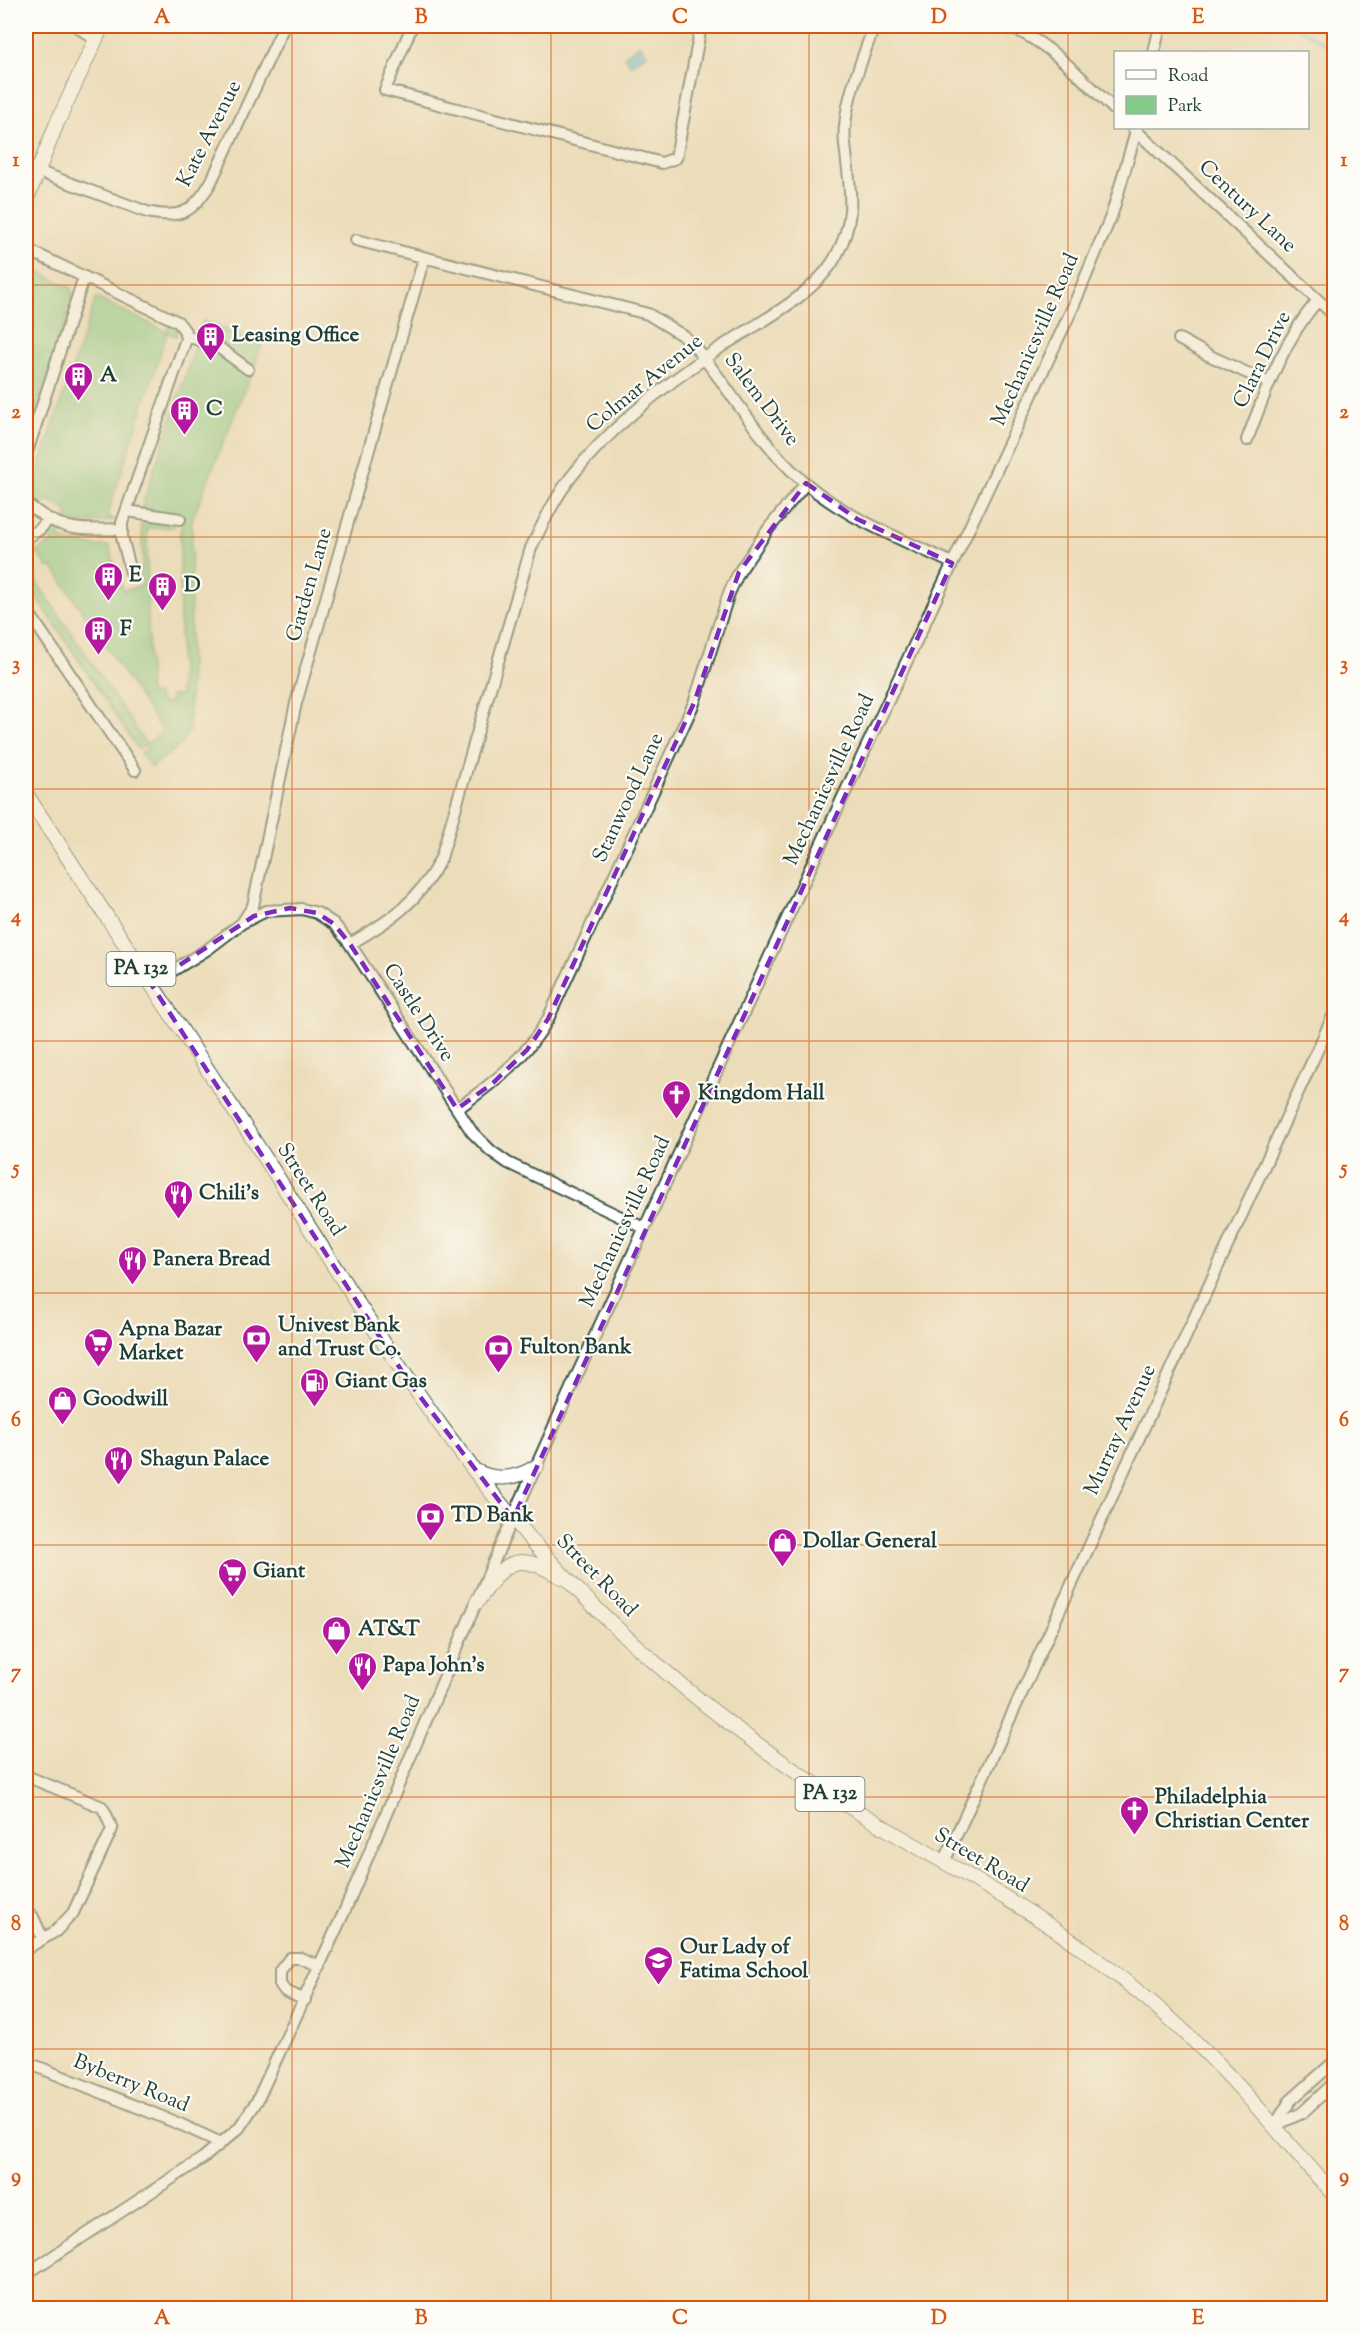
<svg xmlns="http://www.w3.org/2000/svg" width="1360" height="2334" font-family="'Sorts Mill Goudy',serif">
	<rect width="100%" height="100%" fill="#fdfcf7"/>
	<filter id="ink" filterUnits="userSpaceOnUse"><feTurbulence type="fractalNoise" baseFrequency=".0167" numOctaves="2"/><feDisplacementMap in="SourceGraphic" scale="12" xChannelSelector="R" yChannelSelector="G"/><feConvolveMatrix kernelMatrix="1 2 1 2 8 2 1 2 1" color-interpolation-filters="sRGB"/></filter>
	<filter id="wash" filterUnits="userSpaceOnUse"><feTurbulence type="fractalNoise" baseFrequency=".008" numOctaves="4" result="noise"/><feDisplacementMap in="SourceGraphic" scale="24" xChannelSelector="R" yChannelSelector="G"/><feGaussianBlur stdDeviation="1.35" result="paint"/><feColorMatrix in="noise" values="0 0 0 0 0 0 0 0 0 0 0 0 0 0 0 0 0 1.4 0 .05"/><feComposite in="paint" operator="in"/></filter>
	<g filter="url(#wash)">
		<rect width="100%" height="100%" fill="#ecddba"/>
		<path fill="#83cc88" stroke="#51845e" stroke-width="1.5" fill-rule="evenodd" d="M30,268L70,287L74,296L26,440V269Z
			M96,298L167,332L170,323L178,328L176,336L167,333L107,516L115,520L78,524L66,521L68,511L47,499L43,508L26,493V489L31,491Z
			M203,321L263,343L253,369L199,335Z
			M196,344C215,350 237,359 250,376L192,520L189,731L180,745L151,768L141,753L148,748L146,745L138,749L26,581V558L53,542L48,533L54,529H61L60,540L93,546H109L123,591L143,585L138,568L143,567L141,518L176,521L174,527L147,528L149,689L150,695L158,694L159,703H170V696H180V531L184,519L141,509ZM38,553L48,568L52,566L163,732L146,744L34,578L37,576L27,560Z"/>
		<path fill="#53bad1" stroke="#397c82" stroke-width="1.5" d="M640,44L647,54L631,65L624,56Z"/>
		<g fill="none" stroke-linecap="round" stroke-linejoin="round">
			<path stroke="#53bad1" stroke-width="3" d="M1295,26L1334,49"/>
		</g>
	</g>
	<g filter="url(#ink)">
		<g fill="none" stroke-linecap="round" stroke-linejoin="round">
			<defs>
				<path id="minor" d="M76,26L95,39
					M412,26L385,90L662,163L676,158L701,26
					M996,26L1019,31L1035,26
					M1019,31C1056,49 1086,83 1116,111
					M1154,52L1160,26
					M1133,128L1334,315
					M26,165L37,171L147,212C182,220 194,211 211,182L284,26
					M356,240L648,314L685,337L695,347C728,386 754,433 791,470C836,515 896,536 952,563
					M26,249L178,322L185,331L186,339L122,523V537L131,572
					M185,335L218,347L248,369
					M1179,339L1208,355L1269,383
					M1247,440C1266,390 1283,341 1318,300
					M26,455L84,277
					M26,503C60,532 79,530 121,529
					M127,511L180,519
					M26,538L40,529L48,520
					M26,609L135,770
					M242,923L253,906L296,703L424,258
					M350,944C391,920 419,902 441,858L531,548C543,523 555,498 571,477C610,427 666,384 718,349C754,325 813,297 835,258C854,224 852,199 847,162C846,150 843,138 845,126C848,92 863,58 874,26
					M151,984L208,949L242,923L266,911L302,909L317,913L334,924L350,944L457,1109L472,1132L491,1151L508,1163L644,1228
					M457,1109C493,1083 526,1058 548,1019L694,703L729,593L739,572L769,528L806,483
					M26,1776L102,1807L106,1814L112,1829L73,1913L56,1931L26,1949
					M944,1862L1334,1014
					M26,1910L33,1917L43,1939
					M305,2000L285,1991L280,1984V1971L290,1958H300L320,1966
					M26,2062L182,2125L221,2143
					M1274,2126L1302,2113L1334,2083
					M1274,2127L1290,2101L1334,2062
					M26,2274L203,2158L239,2128L257,2101L345,1910L500,1547L576,1377L842,799L1073,307L1112,214L1137,128"/>
				<path id="major" d="M26,201L57,123L102,26
					M26,794C110,922 195,1049 278,1178C376,1332 471,1490 604,1616C677,1686 757,1748 842,1802C922,1852 1008,1894 1084,1950C1120,1977 1157,2005 1190,2037C1242,2086 1287,2142 1334,2195
					M474,1470C495,1482 517,1479 537,1466
					M477,1602C505,1562 514,1549 561,1577"/>
			</defs>
			<use href="#minor" stroke="#3e5548" stroke-width="14"/>
			<use href="#major" stroke="#3e5548" stroke-width="16"/>
			<use href="#minor" stroke="#fff" stroke-width="10"/>
			<use href="#major" stroke="#fff" stroke-width="14"/>
		</g>
	</g>
	<path d="M0 0H1360V2334H0ZM806,483L857,519L952,563L513,1519L409,1382L151,984L254,916L290,908L317,913L334,924L350,944L457,1109L493,1083L527,1050L548,1019L694,703L739,572Z" fill="#ecddba" fill-opacity=".55" fill-rule="evenodd"/>
	<path fill="none" stroke="#7b2cbf" stroke-width="4.5" stroke-dasharray="12 8" stroke-linejoin="round" d="M806,483L857,519L952,563L513,1519L409,1382L151,984L254,916L290,908L317,913L334,924L350,944L457,1109L493,1083L527,1050L548,1019L694,703L739,572Z"/>
	<path fill="none" stroke="#d45610" stroke-width="1.5" stroke-opacity="0.55" d="M292,26V2308M551,26V2308M809,26V2308M1068,26V2308M26,285H1334M26,537H1334M26,789H1334M26,1041H1334M26,1293H1334M26,1545H1334M26,1797H1334M26,2049H1334"/>
	<defs>
		<symbol id="building-pin" viewBox="-11 -11 22 30"><path d="M0 17L-7.5 6A9.5 9.5 0 1 1 7.5 6Z" fill="#b5179e" stroke="#fdfcf7"/><path d="M-4-6H4V6H1V3H-1V6H-4ZM-2.5-4.3h1.7v1.8h-1.7ZM.8-4.3h1.7v1.8H.8ZM-2.5-1h1.7V.8h-1.7ZM.8-1h1.7V.8H.8Z" fill="#fff"/></symbol>
		<symbol id="church-pin" viewBox="-11 -11 22 30"><path d="M0 17L-7.5 6A9.5 9.5 0 1 1 7.5 6Z" fill="#b5179e" stroke="#fdfcf7"/><path d="M-1.2-6h2.4v3.5h3.3v2.4h-3.3V6h-2.4V-.1h-3.3v-2.4h3.3Z" fill="#fff"/></symbol>
		<symbol id="restaurant-pin" viewBox="-11 -11 22 30"><path d="M0 17L-7.5 6A9.5 9.5 0 1 1 7.5 6Z" fill="#b5179e" stroke="#fdfcf7"/><path d="M-5-6h1v4h1v-4h1v4h1v-4h1v5L-1.5 .5V6h-2V.5L-5-1ZM5-6V6H3V1.5H1.5Q1.5-4 5-6Z" fill="#fff"/></symbol>
		<symbol id="bank-pin" viewBox="-11 -11 22 30"><path d="M0 17L-7.5 6A9.5 9.5 0 1 1 7.5 6Z" fill="#b5179e" stroke="#fdfcf7"/><path d="M-6-4H6V4H-6ZM0-2.3a2.3 2.3 0 1 0 0 4.6a2.3 2.3 0 1 0 0-4.6Z" fill="#fff"/></symbol>
		<symbol id="supermarket-pin" viewBox="-11 -11 22 30"><path d="M0 17L-7.5 6A9.5 9.5 0 1 1 7.5 6Z" fill="#b5179e" stroke="#fdfcf7"/><path d="M-6-5.5h2.5l.6 2H6L4.5 2H-2.5L-4.4-4H-6ZM-1.5 3.2a1.3 1.3 0 1 0 .1 0ZM3 3.2a1.3 1.3 0 1 0 .1 0Z" fill="#fff"/></symbol>
		<symbol id="fuel-pin" viewBox="-11 -11 22 30"><path d="M0 17L-7.5 6A9.5 9.5 0 1 1 7.5 6Z" fill="#b5179e" stroke="#fdfcf7"/><path d="M-5.5-6h7V0h2V4h1.3V-2.5L3-4.5l.8-.8L6-3V5H2.5V1h-1V6h-7ZM-4.2-4.7v3.2H.2V-4.7Z" fill="#fff"/></symbol>
		<symbol id="shop-pin" viewBox="-11 -11 22 30"><path d="M0 17L-7.5 6A9.5 9.5 0 1 1 7.5 6Z" fill="#b5179e" stroke="#fdfcf7"/><path d="M-5-2.5h2.3a2.7 3.5 0 0 1 5.4 0H5L5.5 6h-11ZM-1.5-2.5h3a1.5 2.3 0 0 0-3 0Z" fill="#fff"/></symbol>
		<symbol id="school-pin" viewBox="-11 -11 22 30"><path d="M0 17L-7.5 6A9.5 9.5 0 1 1 7.5 6Z" fill="#b5179e" stroke="#fdfcf7"/><path d="M0-5L7-2L0 1L-7-2ZM-4 1L0 2.5L4 1V4Q0 6-4 4Z" fill="#fff"/></symbol>
	</defs>
	<g fill-rule="evenodd">
		<use href="#building-pin" x="194" y="320" width="33" height="45"/>
		<use href="#building-pin" x="62" y="360" width="33" height="45"/>
		<use href="#building-pin" x="168" y="394" width="33" height="45"/>
		<use href="#building-pin" x="92" y="560" width="33" height="45"/>
		<use href="#building-pin" x="146" y="570" width="33" height="45"/>
		<use href="#building-pin" x="82" y="614" width="33" height="45"/>
		<use href="#church-pin" x="660" y="1078" width="33" height="45"/>
		<use href="#restaurant-pin" x="162" y="1178" width="33" height="45"/>
		<use href="#restaurant-pin" x="116" y="1244" width="33" height="45"/>
		<use href="#bank-pin" x="240" y="1322" width="33" height="45"/>
		<use href="#supermarket-pin" x="82" y="1326" width="33" height="45"/>
		<use href="#bank-pin" x="482" y="1332" width="33" height="45"/>
		<use href="#fuel-pin" x="298" y="1366" width="33" height="45"/>
		<use href="#shop-pin" x="46" y="1384" width="33" height="45"/>
		<use href="#restaurant-pin" x="102" y="1444" width="33" height="45"/>
		<use href="#bank-pin" x="414" y="1500" width="33" height="45"/>
		<use href="#shop-pin" x="766" y="1526" width="33" height="45"/>
		<use href="#supermarket-pin" x="216" y="1556" width="33" height="45"/>
		<use href="#shop-pin" x="320" y="1614" width="33" height="45"/>
		<use href="#restaurant-pin" x="346" y="1650" width="33" height="45"/>
		<use href="#church-pin" x="1118" y="1794" width="33" height="45"/>
		<use href="#school-pin" x="642" y="1944" width="33" height="45"/>
	</g>
	<g text-anchor="middle" dominant-baseline="central" stroke-width="4.5" stroke-linejoin="round" paint-order="stroke">
		<g fill="#fdfcf7" stroke="#62766e" stroke-width="1.5">
			<rect x="106.5" y="952" width="69" height="34" rx="4.5"/>
			<rect x="795.5" y="1777" width="69" height="34" rx="4.5"/>
		</g>
		<g font-size="20" font-weight="bold" fill="#1f3d34">
			<text x="141" y="969">PA 132</text>
			<text x="830" y="1794">PA 132</text>
		</g>
		<g font-size="21" fill="#1f3d34" stroke="#fdfcf7">
			<text transform="translate(210 134) rotate(-63)">Kate Avenue</text>
			<text transform="translate(1247 207) rotate(43)">Century Lane</text>
			<text transform="translate(1036 340) rotate(-66)">Mechanicsville Road</text>
			<text transform="translate(1263 360) rotate(-64)">Clara Drive</text>
			<text transform="translate(645 384) rotate(-39)">Colmar Avenue</text>
			<text transform="translate(761 400) rotate(53)">Salem Drive</text>
			<text transform="translate(310 585) rotate(-74)">Garden Lane</text>
			<text transform="translate(830 780) rotate(-65)">Mechanicsville Road</text>
			<text transform="translate(629 798) rotate(-65)">Stanwood Lane</text>
			<text transform="translate(418 1013) rotate(57)">Castle Drive</text>
			<text transform="translate(310 1190) rotate(57)">Street Road</text>
			<text transform="translate(626 1222) rotate(-65)">Mechanicsville Road</text>
			<text transform="translate(1121 1430) rotate(-65)">Murray Avenue</text>
			<text transform="translate(596 1576) rotate(46)">Street Road</text>
			<text transform="translate(379 1782) rotate(-67)">Mechanicsville Road</text>
			<text transform="translate(981 1861) rotate(31)">Street Road</text>
			<text transform="translate(131 2084) rotate(22)">Byberry Road</text>
		</g>
		<g font-size="21" font-weight="bold" fill="#1f3d34" stroke="#fdfcf7" text-anchor="start">
			<text x="232" y="336">Leasing Office</text>
			<text x="100" y="376">A</text>
			<text x="206" y="410">C</text>
			<text x="129" y="576">E</text>
			<text x="184" y="586">D</text>
			<text x="120" y="630">F</text>
			<text x="698" y="1094">Kingdom Hall</text>
			<text x="199" y="1194">Chili's</text>
			<text x="153" y="1260">Panera Bread</text>
			<text x="278" y="1326">Univest Bank<tspan x="278" dy="24">and Trust Co.</tspan></text>
			<text x="119" y="1330">Apna Bazar<tspan x="119" dy="24">Market</tspan></text>
			<text x="520" y="1348">Fulton Bank</text>
			<text x="335" y="1382">Giant Gas</text>
			<text x="83" y="1400">Goodwill</text>
			<text x="140" y="1460">Shagun Palace</text>
			<text x="451" y="1516">TD Bank</text>
			<text x="803" y="1542">Dollar General</text>
			<text x="253" y="1572">Giant</text>
			<text x="358" y="1630">AT&amp;T</text>
			<text x="383" y="1666">Papa John's</text>
			<text x="1155" y="1798">Philadelphia<tspan x="1155" dy="24">Christian Center</tspan></text>
			<text x="680" y="1948">Our Lady of<tspan x="680" dy="24">Fatima School</tspan></text>
		</g>
	</g>
	<rect width="1360" height="2334" fill="none" stroke="#fdfcf7" stroke-width="66"/>
	<rect x="1114" y="51" width="195" height="78" fill="#fdfcf7" stroke="#a4b0a9" stroke-width="1.5"/>
	<rect x="1126" y="70" width="30" height="9" fill="#ffffff" stroke="#a4b0a9" stroke-width="1.5"/>
	<text x="1168" y="81" font-size="18" fill="#1f3d34">Road</text>
	<rect x="1126" y="96" width="30" height="18" fill="#83cc88" stroke="#a4b0a9" stroke-width="1.5"/>
	<text x="1168" y="111" font-size="18" fill="#1f3d34">Park</text>
	<rect x="33" y="33" width="1294" height="2268" fill="none" stroke="#d45610" stroke-width="2"/>
	<g font-size="20" text-anchor="middle" font-weight="bold" fill="#d45610">
		<text x="162" y="23">A</text>
		<text x="421" y="23">B</text>
		<text x="680" y="23">C</text>
		<text x="939" y="23">D</text>
		<text x="1198" y="23">E</text>
		<text x="16" y="166">1</text>
		<text x="1344" y="166">1</text>
		<text x="16" y="418">2</text>
		<text x="1344" y="418">2</text>
		<text x="16" y="670">3</text>
		<text x="1344" y="670">3</text>
		<text x="16" y="922">4</text>
		<text x="1344" y="922">4</text>
		<text x="16" y="1174">5</text>
		<text x="1344" y="1174">5</text>
		<text x="16" y="1426">6</text>
		<text x="1344" y="1426">6</text>
		<text x="16" y="1678">7</text>
		<text x="1344" y="1678">7</text>
		<text x="16" y="1930">8</text>
		<text x="1344" y="1930">8</text>
		<text x="16" y="2182">9</text>
		<text x="1344" y="2182">9</text>
		<text x="162" y="2324">A</text>
		<text x="421" y="2324">B</text>
		<text x="680" y="2324">C</text>
		<text x="939" y="2324">D</text>
		<text x="1198" y="2324">E</text>
	</g>
</svg>
